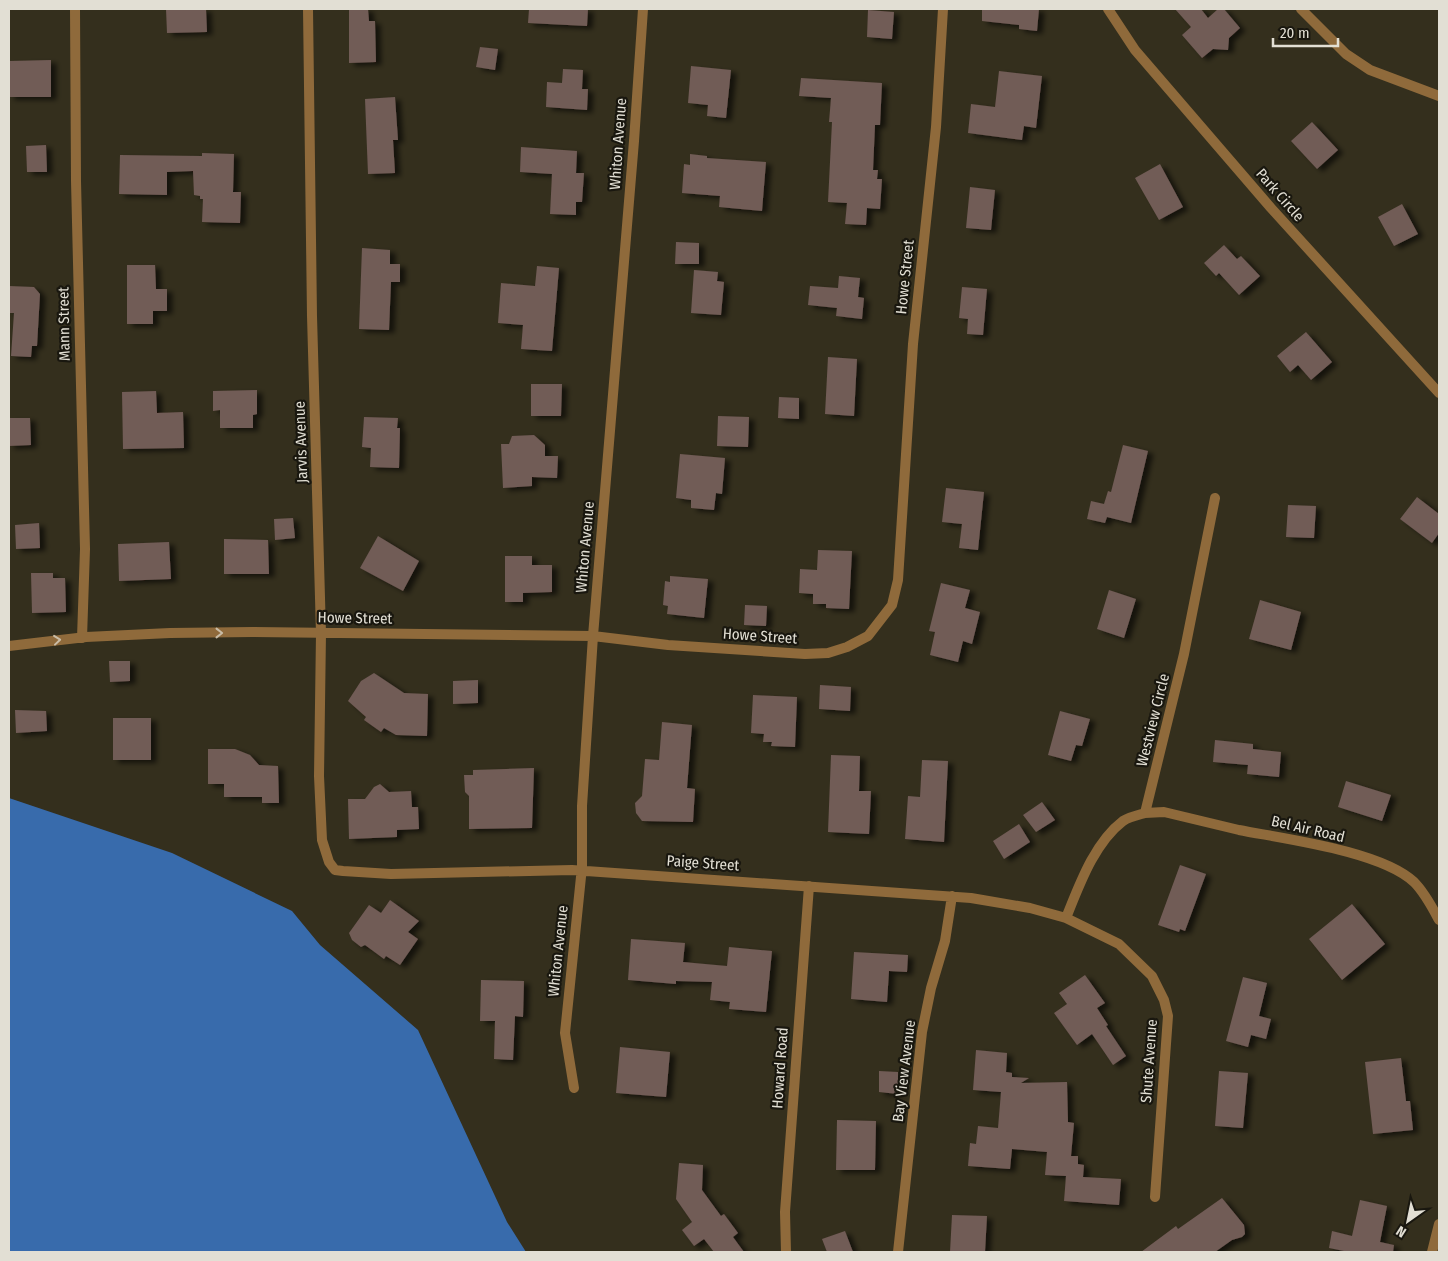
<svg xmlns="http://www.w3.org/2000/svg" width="1448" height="1261" font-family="'Fira Sans Condensed',sans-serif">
	<defs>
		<filter id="shadow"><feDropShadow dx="5.5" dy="3" stdDeviation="2.5" flood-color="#0009"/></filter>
	</defs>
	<rect width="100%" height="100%" fill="#342f1d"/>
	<path fill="#386bac" d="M9,798L172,853L292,911L320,945L418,1030L507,1222L526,1252H9Z"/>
	<path fill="#715b56" filter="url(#shadow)" d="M166,9H206L207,32L167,33Z
		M349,9H368L369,21H375L376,62L349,63Z
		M529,9H588L587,26L528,23Z
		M982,9H1039L1037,31L1019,29V25L982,21Z
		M1175,9H1201L1208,18L1218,9H1224L1240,28L1229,38L1228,50L1213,49L1202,58L1182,35L1191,27Z
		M868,10L894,12L892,39L867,37Z
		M480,47L498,49L495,70L476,67Z
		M51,60V97H9V61Z
		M691,66L731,70L726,118L707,116L708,105L688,103Z
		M563,69L583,70L582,89H588L587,110L546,107L547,82L562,83Z
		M999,71L1042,76L1036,128L1024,126L1022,140L968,133L971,104L995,107Z
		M801,78L882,83L880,125H875L873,170H878L877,179H882L880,209L867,208L866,225L845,224L847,203L828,202L832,122H829L831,98L799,96Z
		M395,97L398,140H393L395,173L368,174L365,99Z
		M1312,122L1338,150L1317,169L1291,141Z
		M46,145L47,172H27L26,146Z
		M521,147L577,151L576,173H584L582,202H576V215L550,214L552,174L520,172Z
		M202,153L234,154L233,192H241L240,223L202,222L203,199H200V196L194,195L193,171L167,172V195L119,194L120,155L202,156Z
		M690,154L707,156V158L766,162L762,211L719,207L720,196L682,193L684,164L690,165Z
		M1160,164L1183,207L1159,220L1135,178Z
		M970,187L995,190L991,230L966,228Z
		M1402,204L1418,234L1394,246L1378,217Z
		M676,242L699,243V264H675Z
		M1224,245L1237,259L1241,256L1260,276L1239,295L1219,273L1216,276L1204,263Z
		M362,248L390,250V264H400V282H391L389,330L359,329Z
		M127,265H155L156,289H167V311H153V324H127Z
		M537,266L559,268L552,351L521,349L523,325L498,323L501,283L535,286Z
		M694,270L718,272L717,281L724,282L721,315L691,313Z
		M839,276L860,278L858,297L864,298L862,319L836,316L837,308L808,305L810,286L838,288Z
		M9,286L34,287L40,294L37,346H32L31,357L11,356L14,313H9Z
		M962,287L987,289L983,335L967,334L968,319L959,318Z
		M1306,332L1332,362L1311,380L1298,365L1290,372L1277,356Z
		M828,357L857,359L854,416L825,414Z
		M531,384H562L561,416H531Z
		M257,390V414L253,415V428H220V410L213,411V391Z
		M156,391L157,413L183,412L184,448L123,449L122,392Z
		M779,397L799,398V419L778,418Z
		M718,416L749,417L748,447L717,446Z
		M364,417L398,418L397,428H400L399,468L370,467L371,448L362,447Z
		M9,418H30L31,445L9,446Z
		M534,435L545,445V456H558L557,478L532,477V486L503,488L501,444H509L512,436Z
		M1123,445L1148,451L1131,523L1107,517L1105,523L1087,519L1091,501L1104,504L1108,491L1111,492Z
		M680,454L725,458L722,494L716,493L714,510L691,508V500L676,498Z
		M946,488L984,492L978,550L959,548L962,524L942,522Z
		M1417,497L1439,514V533L1432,543L1400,519Z
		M1288,505L1316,506L1314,538L1286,537Z
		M293,518L295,538L275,540L274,519Z
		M39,523L40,548L16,549L15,525Z
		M378,536L419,561L403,591L360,568Z
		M224,539L268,540L269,574H224Z
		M169,542L171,579L119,581L118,544Z
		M818,550L852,551L849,609L826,608V604H813V594L799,593L800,569L817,570Z
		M505,556H532V565H552V592L523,593V602H505Z
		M31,573H53V578H65L66,612L32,613Z
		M670,576L708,579L704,618L667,614L668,606L663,605L665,581L670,582Z
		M941,583L970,590L965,608L980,612L972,644L963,641L958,662L930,655L935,632L929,631Z
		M1109,590L1136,599L1124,638L1097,629Z
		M1260,600L1301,612L1291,650L1249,639Z
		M745,605L767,606L766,626L744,625Z
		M109,661H130V681L110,682Z
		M374,673L404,693L428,694L427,736L396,735L384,728L381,732L364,720L366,717L348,701L361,681Z
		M478,680V703L453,704V681Z
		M820,685L851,687L850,711L819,709Z
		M753,695L797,697L795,747L771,746L772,742H763L764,734L751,733Z
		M15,710L46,711L47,731L16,733Z
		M1060,711L1090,719L1082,746L1076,745L1071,761L1048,755Z
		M113,718H151V760H113Z
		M662,722L692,725L687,788L695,789L693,822L642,821L636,813L635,803L642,796L645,759L659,760Z
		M1215,740L1253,744V749L1281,752L1279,777L1247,774L1248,765L1213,762Z
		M208,749H235L250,755L259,765L278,766L279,803H262V797H224V784H208Z
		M831,755L860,756L859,791H871L869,834L828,832Z
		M922,760L948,761L944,842L905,839L908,796L920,797Z
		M534,768L532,828L469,829V796L465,792L464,775H473V770Z
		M1346,781L1391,795L1382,821L1338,807Z
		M380,784L389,792L411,791L412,807H418L419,829L397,830V837L349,839L348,799H365L374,787Z
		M1042,802L1055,820L1036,832L1023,815Z
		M1019,824L1030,842L1004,859L993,841Z
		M1180,865L1206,874L1185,931L1180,929L1179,932L1158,925Z
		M390,900L419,921L408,932L418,939L400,965L386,956L384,959L365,945L361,947L352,940L349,933L369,905L381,913Z
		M1352,904L1385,944L1342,980L1309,939Z
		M631,939L685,943L683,962L727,966L729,947L772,951L766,1012L729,1009L730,1002L710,1000L712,982L676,981V984L628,980Z
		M854,952L908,955L907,972L889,971L887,1002L851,999Z
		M1085,975L1105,1003L1097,1008L1108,1025L1106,1026L1126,1056L1113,1065L1092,1034L1077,1045L1054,1013L1067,1004L1059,993Z
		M1243,977L1267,983L1259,1016L1271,1019L1266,1039L1251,1035L1248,1047L1226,1041Z
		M481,980L524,981L523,1017L515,1016L513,1060L494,1059L495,1021H480Z
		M620,1047L670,1052L666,1097L616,1093Z
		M976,1050L1007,1053L1006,1072L1012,1073V1077L1029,1078L1021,1083L1067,1082L1068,1122L1074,1123L1071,1156H1078V1164L1084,1165L1083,1177L1121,1179L1119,1205L1064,1201L1066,1176L1045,1175L1047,1152L1012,1149L1010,1169L968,1166L970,1143L976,1144L978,1126L998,1128L1001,1092L973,1090Z
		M1401,1058L1406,1101H1410L1413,1130L1373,1134L1365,1062Z
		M879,1071L898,1072V1094L879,1092Z
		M1219,1071L1248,1073L1243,1128L1215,1126Z
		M837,1120L876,1121L875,1170H836Z
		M679,1163L703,1165L702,1190L721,1216L724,1214L738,1233L733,1237L744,1252H714L704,1239L694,1246L682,1230L692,1222L676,1199Z
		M1222,1198L1244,1225L1245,1234L1242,1237L1232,1240L1215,1252H1141L1176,1226L1178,1229Z
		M1360,1200L1387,1206L1380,1242L1394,1245L1393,1252H1349L1329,1248L1332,1231L1352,1236Z
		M952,1215L987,1216L985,1252H950Z
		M845,1231L853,1252H827L822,1239Z"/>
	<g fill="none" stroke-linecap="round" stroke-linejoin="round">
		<path stroke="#8f6a3b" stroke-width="10" d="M75,9L76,181L85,549L82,638
			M308,9L312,316L321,633L319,776L322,840L329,862L335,870L343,871L391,874L572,870L971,898L1030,908L1066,918L1119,944L1152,976L1164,1000L1168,1016L1155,1197
			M1108,9L1135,50L1271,208L1439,393
			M1301,9L1346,54L1370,70L1439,96
			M9,646L86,637L170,633L252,632L593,636L668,645L805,654L828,653L847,647L868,636L892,605L898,580L913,344L936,127L943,9
			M1145,813L1164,812C1189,818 1214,824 1239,830C1285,839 1381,851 1414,882C1425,893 1432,907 1439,920
			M1066,918C1079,886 1094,843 1123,821C1129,817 1138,815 1145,813L1184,654L1215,498
			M574,1088L565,1033L582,867V806L593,636L634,141L643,9
			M786,1252L785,1212L809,886
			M898,1252L922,1032L931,988L945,941L952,896
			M1432,1252L1439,1224"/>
	</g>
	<defs><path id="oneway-chevron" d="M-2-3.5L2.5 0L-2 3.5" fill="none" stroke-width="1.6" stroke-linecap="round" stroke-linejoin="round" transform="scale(1.25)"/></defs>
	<g stroke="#c9bca6">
		<use href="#oneway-chevron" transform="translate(219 633)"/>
		<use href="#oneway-chevron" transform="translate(57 640) rotate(-6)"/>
	</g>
	<g text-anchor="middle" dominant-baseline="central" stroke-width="4.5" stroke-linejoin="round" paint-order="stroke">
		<g font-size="15" fill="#e2dfd4" stroke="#19170f">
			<text transform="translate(618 144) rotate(-86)">Whiton Avenue</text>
			<text transform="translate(1280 195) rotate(49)">Park Circle</text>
			<text transform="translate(905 277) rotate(-84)">Howe Street</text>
			<text transform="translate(64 324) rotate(-91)">Mann Street</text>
			<text transform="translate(301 442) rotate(-92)">Jarvis Avenue</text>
			<text transform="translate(585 547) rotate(-85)">Whiton Avenue</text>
			<text transform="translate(355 618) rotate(1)">Howe Street</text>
			<text transform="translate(760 636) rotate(4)">Howe Street</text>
			<text transform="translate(1153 720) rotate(-76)">Westview Circle</text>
			<text transform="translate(1308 829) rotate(13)">Bel Air Road</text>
			<text transform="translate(703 863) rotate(4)">Paige Street</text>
			<text transform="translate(558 951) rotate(-84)">Whiton Avenue</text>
			<text transform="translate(1149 1061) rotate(-86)">Shute Avenue</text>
			<text transform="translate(780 1068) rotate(-86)">Howard Road</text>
			<text transform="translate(904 1071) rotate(-83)">Bay View Avenue</text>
		</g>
	</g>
	<rect width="1448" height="1261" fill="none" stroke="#e2dfd4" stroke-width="20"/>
	<g transform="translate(1408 1221) rotate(213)" stroke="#19170f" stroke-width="4" paint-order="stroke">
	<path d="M0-4L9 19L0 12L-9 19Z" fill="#e2dfd4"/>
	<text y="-8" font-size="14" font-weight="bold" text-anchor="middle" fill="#e2dfd4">N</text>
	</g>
	<path d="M1273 38v8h65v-8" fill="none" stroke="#e2dfd4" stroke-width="2.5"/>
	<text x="1280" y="38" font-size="15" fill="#e2dfd4" stroke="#19170f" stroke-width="4" paint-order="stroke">20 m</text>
</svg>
